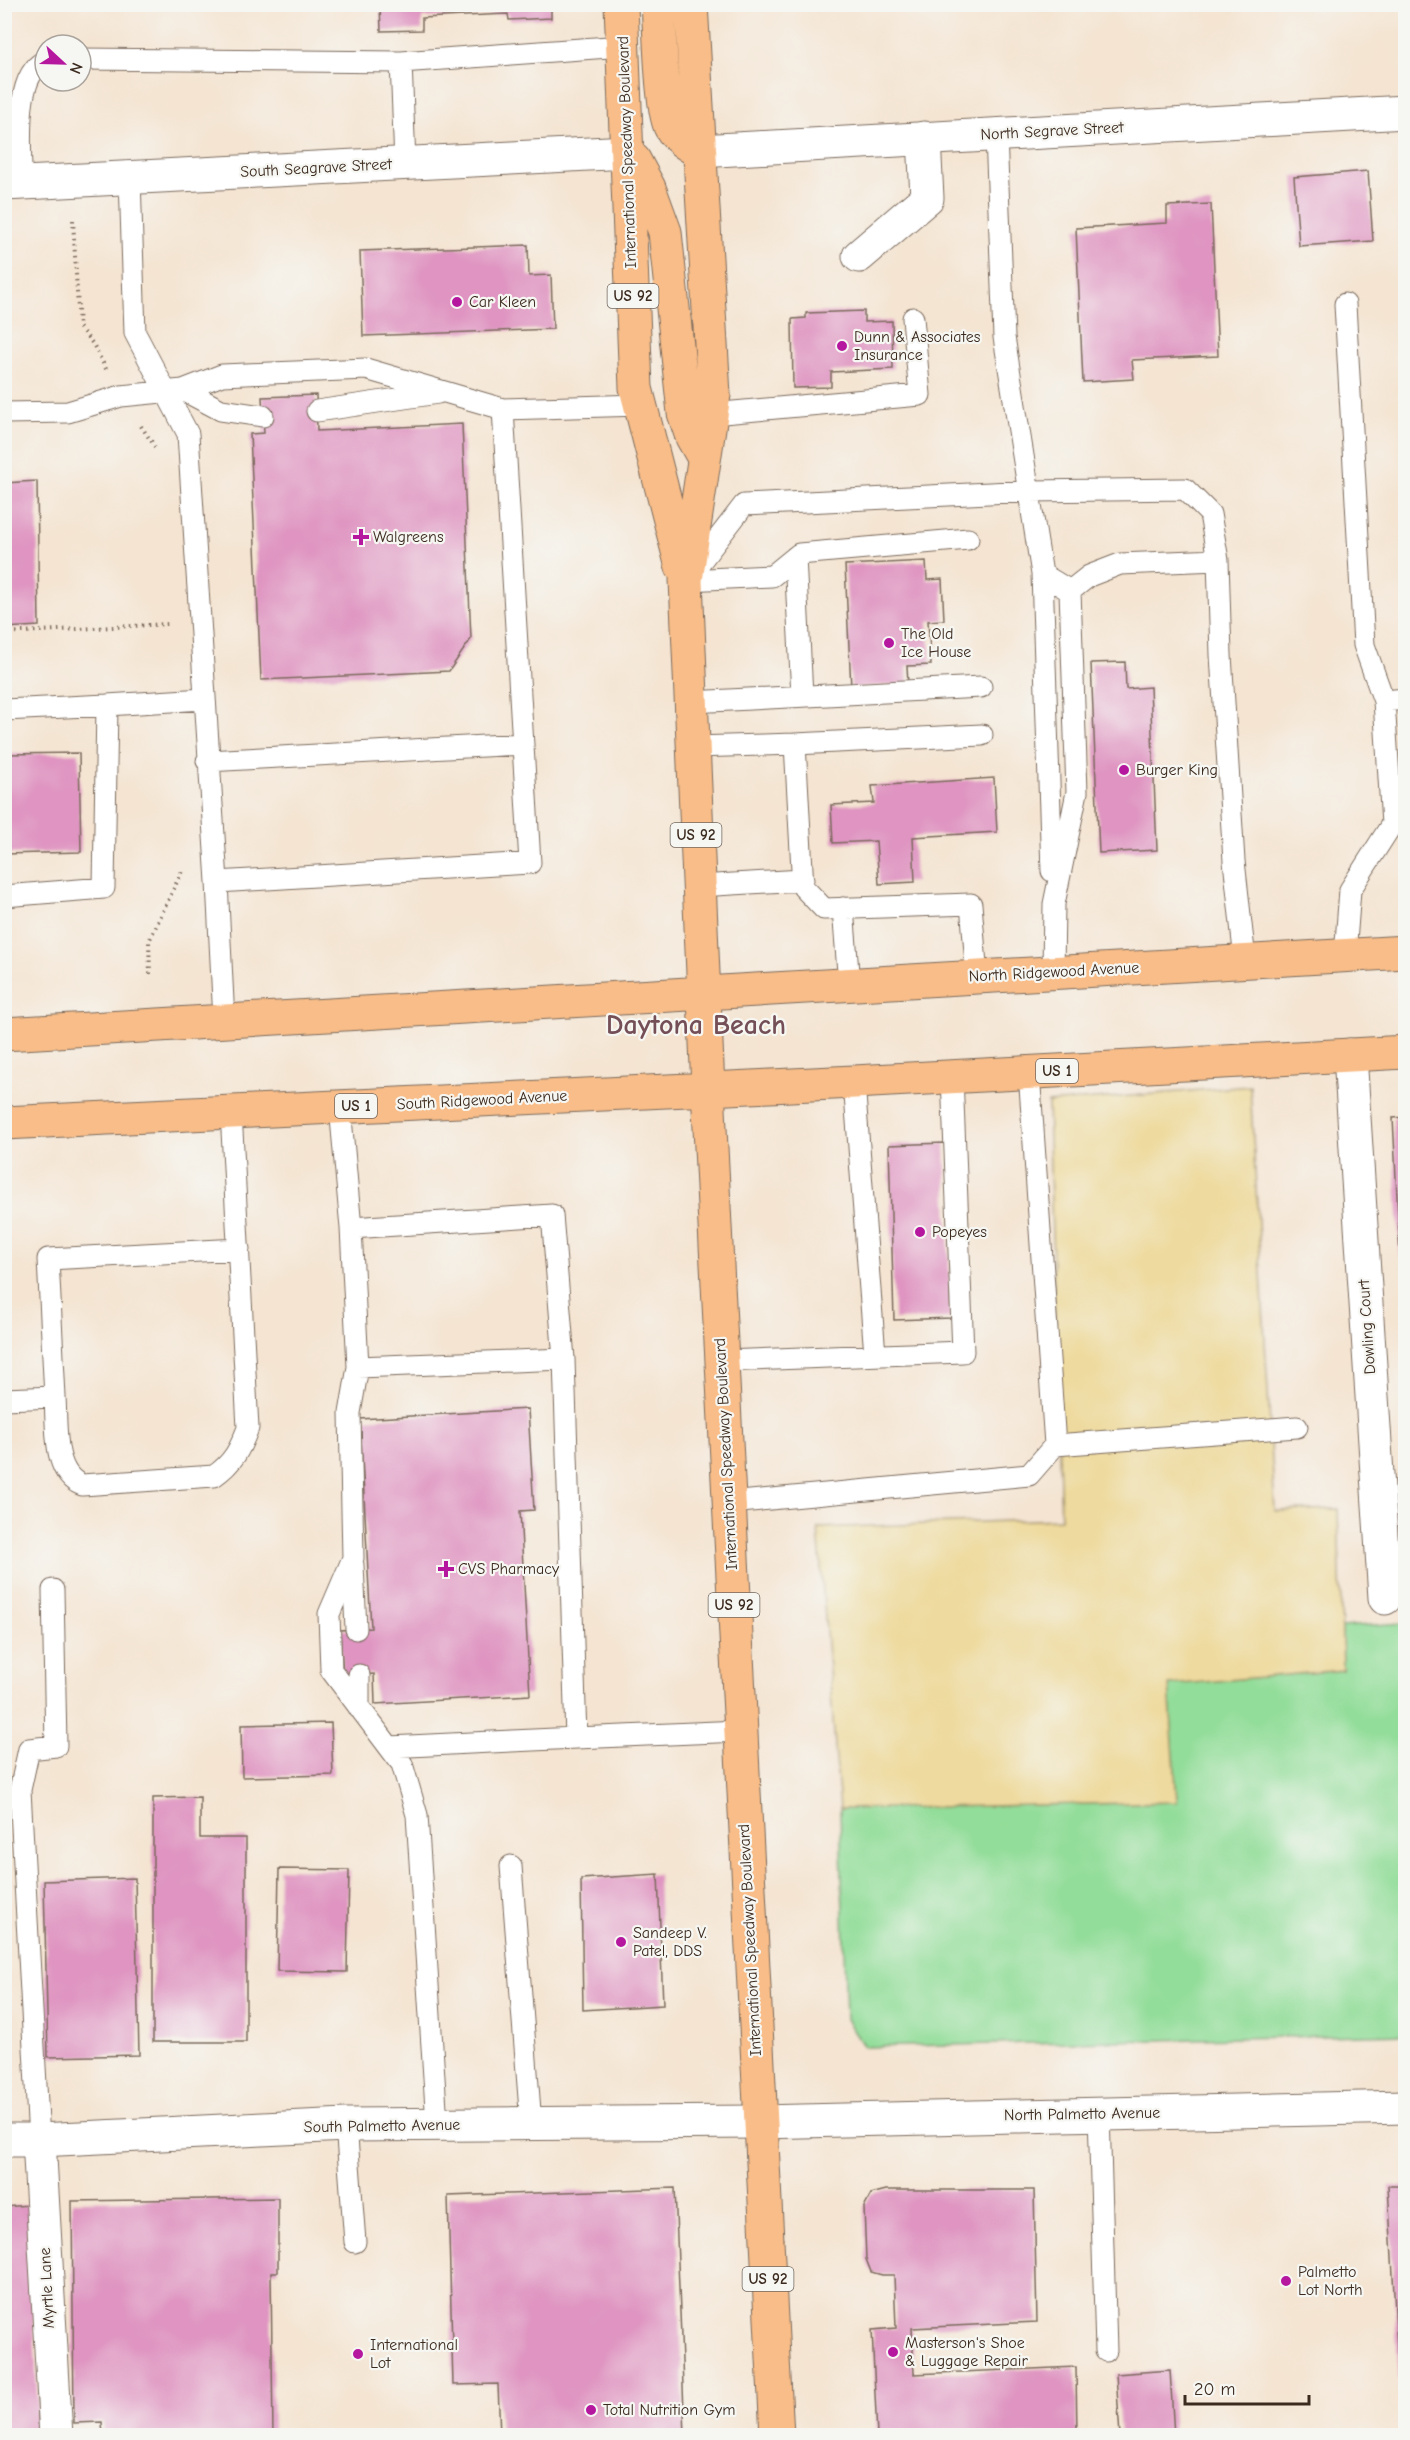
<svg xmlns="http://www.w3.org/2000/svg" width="1410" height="2440" font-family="'Comic Neue',sans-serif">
	<rect width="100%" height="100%" fill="#f6f6f2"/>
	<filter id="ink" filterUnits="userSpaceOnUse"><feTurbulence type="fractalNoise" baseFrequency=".0167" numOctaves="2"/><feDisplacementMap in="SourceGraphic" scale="12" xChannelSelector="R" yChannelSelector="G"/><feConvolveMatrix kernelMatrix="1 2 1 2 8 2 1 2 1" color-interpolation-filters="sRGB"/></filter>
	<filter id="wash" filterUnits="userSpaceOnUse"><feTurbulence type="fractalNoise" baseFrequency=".008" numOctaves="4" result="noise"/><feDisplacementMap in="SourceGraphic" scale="24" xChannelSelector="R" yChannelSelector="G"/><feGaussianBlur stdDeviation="1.35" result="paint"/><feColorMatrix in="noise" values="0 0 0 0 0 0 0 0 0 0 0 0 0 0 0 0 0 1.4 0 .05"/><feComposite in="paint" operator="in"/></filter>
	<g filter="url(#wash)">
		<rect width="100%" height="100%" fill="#f4e4d1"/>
		<path fill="#92dd99" stroke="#66845c" stroke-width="1.5" d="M1405,1623V2034L864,2047L846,2019L840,1809L1177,1802L1169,1685L1343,1670L1342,1627Z"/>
		<path fill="#eeda9e" stroke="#94825e" stroke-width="1.5" d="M1250,1086L1275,1511L1338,1509L1343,1670L1169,1685L1177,1802L840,1809L818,1528L1061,1519L1048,1103Z"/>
		<g id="blocks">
			<path fill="#df94c1" d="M380,4H551V18L509,20L508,14L422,18V30L381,31Z
				M1368,171L1373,241L1299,246L1294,177Z
				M1211,204L1218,356L1132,360L1134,379L1083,382L1076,228L1167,223V206Z
				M528,245L529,276L551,275L553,329L363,336L360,251Z
				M864,311V322L892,321L893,369L831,372V387L793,388L792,319L806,318V313Z
				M316,395L317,431L462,424L471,639L449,671L261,680L250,434L264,433L262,397Z
				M37,481L39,626L4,628V483Z
				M926,561L927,580L942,579L944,620L928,621L931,665L907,666L908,684L851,688L845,565Z
				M1125,662L1126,689L1150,687L1157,850L1099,853L1091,663Z
				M79,753L81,852L4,854V754Z
				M994,778L997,832L913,837L915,882L879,884L876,841L833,843L831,805L874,803L872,786Z
				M1406,1117V1256H1400L1393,1118Z
				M945,1143L951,1318L894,1320L889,1145Z
				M528,1409L534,1510L520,1511L530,1695L375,1704L374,1674L343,1676L340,1630L371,1628L360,1419Z
				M331,1723L333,1775L242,1777L241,1725Z
				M200,1797V1838H246V2042H153V1798Z
				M279,1869L349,1870L347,1972L277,1971Z
				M658,1874L663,2005L583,2010L581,1879Z
				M135,1878L139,2055L48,2057L44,1881Z
				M1388,2186H1406V2436H1402Z
				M675,2188L685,2436H500L498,2384L453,2385L448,2196Z
				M886,2190H1034L1037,2322L912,2328L914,2374L1076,2367L1077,2436H877L872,2330L896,2328L894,2275H882L871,2272L866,2259L864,2207L871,2194Z
				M278,2198V2272H271L273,2436H103L102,2422L74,2423L72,2201Z
				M29,2205L39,2436H4V2207Z
				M1170,2370L1174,2436H1120L1116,2374Z"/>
		</g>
	</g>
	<g filter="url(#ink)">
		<use href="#blocks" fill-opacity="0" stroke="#7c6b5d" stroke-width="1.5"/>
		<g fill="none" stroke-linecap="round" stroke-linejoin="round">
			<defs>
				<path id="service" d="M81,59L401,62
					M996,135L1004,337L1042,574L1070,591
					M405,163L401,62L623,46
					M130,178L135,333L188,434L217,882L224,1021
					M21,183C22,152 12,76 45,61
					M1345,304L1364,645L1384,701
					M183,390L221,410L263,416
					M317,411L438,393
					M4,413L68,412L121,396L183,390L222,375L366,369L503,409
					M712,414L920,395L913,318
					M795,557L802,696
					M1042,574L1052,871
					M690,575L744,505L1030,491L1185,489L1210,514L1218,560L1221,655L1234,861L1245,960
					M686,580L772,576L799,554L968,539
					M1070,591L1089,576L1120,564L1218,560
					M691,702L981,687
					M4,710L107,705
					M795,744L982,735
					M693,747L795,744L803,887L824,909L971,904L977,977
					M207,761L523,744
					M217,882L530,863L503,409L641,405
					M699,886L803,880
					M4,896L104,888L107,705L204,699
					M843,908L849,985
					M1345,955L1350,890L1392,824L1384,701L1406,699
					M1053,972L1054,904L1077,792L1070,591
					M1029,1072L1055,1445L1297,1427
					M854,1082L875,1355
					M340,1107L351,1228
					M564,1359L358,1367L351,1228L552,1215L564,1359L576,1738L740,1731
					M722,1361L963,1352L952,1076
					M358,1367L350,1413L353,1558L329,1614L331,1670L402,1764L417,1815L437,2124
					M55,1397L48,1259L239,1249
					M4,1399L55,1397C57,1424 52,1474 82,1485L214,1476C233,1463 240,1449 248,1428L231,1112
					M729,1503L1029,1475L1055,1445
					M353,1565L356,1629
					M359,1675V1708
					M389,1747L576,1738
					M511,1866L531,2124
					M1099,2113L1106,2351
					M346,2125L355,2242
					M39,2140L20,1790L29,1749L56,1746L53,1590"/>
				<path id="minor" d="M859,256L927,198L924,138
					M1350,1055L1385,1598
					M39,2140L56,2436"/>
				<path id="tertiary" d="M699,151L1406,112
					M4,184L628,152
					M4,2140H39L346,2125L759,2122L1406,2107"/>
				<path id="primary" d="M621,4L636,388L682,567
					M658,4C660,29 661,111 671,128C678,140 688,146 699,151
					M691,4L714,395L686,580L708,1089L777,2436
					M634,160L649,188L665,232L684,413L692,437L704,458
					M4,1034L1406,952
					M4,1123L854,1082L1406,1052"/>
			</defs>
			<use href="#service" stroke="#7c6b5d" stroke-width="23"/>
			<use href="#minor" stroke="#7c6b5d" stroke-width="35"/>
			<use href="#tertiary" stroke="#7c6b5d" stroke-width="35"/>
			<use href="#primary" stroke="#7c6b5d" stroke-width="35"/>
			<path stroke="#7c6b5d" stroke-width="4" stroke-dasharray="1.5 4.5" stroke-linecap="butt" d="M73,220L79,327L93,344L106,369
				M141,426L155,447
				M4,633L168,624
				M150,974L149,941L183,869"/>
			<use href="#service" stroke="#fff" stroke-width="21"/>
			<use href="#minor" stroke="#fff" stroke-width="33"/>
			<use href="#tertiary" stroke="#fff" stroke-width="33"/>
			<use href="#primary" stroke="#f8bd88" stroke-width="33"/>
		</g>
	</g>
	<g fill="#b5179e" stroke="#f6f6f2" stroke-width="2">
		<circle cx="457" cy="302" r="6"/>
		<circle cx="842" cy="346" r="6"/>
		<path d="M358 528h6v6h6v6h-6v6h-6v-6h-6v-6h6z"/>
		<circle cx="889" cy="643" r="6"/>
		<circle cx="1124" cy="770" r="6"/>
		<circle cx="920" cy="1232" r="6"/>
		<path d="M443 1560h6v6h6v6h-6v6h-6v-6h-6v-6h6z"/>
		<circle cx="621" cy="1942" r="6"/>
		<circle cx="1286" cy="2281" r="6"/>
		<circle cx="893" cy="2352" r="6"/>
		<circle cx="358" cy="2354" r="6"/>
		<circle cx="591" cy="2410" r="6"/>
	</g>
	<g text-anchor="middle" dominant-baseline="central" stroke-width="4.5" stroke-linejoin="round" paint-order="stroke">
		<g fill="#f6f6f2" stroke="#73675e" stroke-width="1.5">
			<rect x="607.5" y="284" width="51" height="24" rx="4.5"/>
			<rect x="670.5" y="823" width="51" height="24" rx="4.5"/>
			<rect x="1036" y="1059" width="42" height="24" rx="4.5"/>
			<rect x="335" y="1094" width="42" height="24" rx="4.5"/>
			<rect x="708.5" y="1593" width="51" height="24" rx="4.5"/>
			<rect x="742.5" y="2267" width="51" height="24" rx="4.5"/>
		</g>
		<g font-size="15" font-weight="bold" fill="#3b2a1e">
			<text x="633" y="296">US 92</text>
			<text x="696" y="835">US 92</text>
			<text x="1057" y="1071">US 1</text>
			<text x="356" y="1106">US 1</text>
			<text x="734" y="1605">US 92</text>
			<text x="768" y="2279">US 92</text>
		</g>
		<g font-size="16" fill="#3b2a1e" stroke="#f6f6f2">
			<text transform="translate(1052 131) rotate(-3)">North Segrave Street</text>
			<text transform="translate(627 152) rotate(-92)">International Speedway Boulevard</text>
			<text transform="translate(316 168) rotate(-3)">South Seagrave Street</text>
			<text transform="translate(1054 972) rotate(-3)">North Ridgewood Avenue</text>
			<text transform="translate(482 1100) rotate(-3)">South Ridgewood Avenue</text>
			<text transform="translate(1367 1327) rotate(-94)">Dowling Court</text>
			<text transform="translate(726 1454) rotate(-93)">International Speedway Boulevard</text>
			<text transform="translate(750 1940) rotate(-93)">International Speedway Boulevard</text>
			<text transform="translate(1082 2114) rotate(-1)">North Palmetto Avenue</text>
			<text transform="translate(382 2126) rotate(-1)">South Palmetto Avenue</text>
			<text transform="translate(47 2288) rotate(-93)">Myrtle Lane</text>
		</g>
		<g font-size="16" fill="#3b2a1e" stroke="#f6f6f2" text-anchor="start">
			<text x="469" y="302">Car Kleen</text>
			<text x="854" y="337">Dunn &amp; Associates<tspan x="854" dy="18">Insurance</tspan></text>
			<text x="373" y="537">Walgreens</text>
			<text x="901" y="634">The Old<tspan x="901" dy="18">Ice House</tspan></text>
			<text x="1136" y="770">Burger King</text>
			<text x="932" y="1232">Popeyes</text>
			<text x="458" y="1569">CVS Pharmacy</text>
			<text x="633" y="1933">Sandeep V.<tspan x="633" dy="18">Patel, DDS</tspan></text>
			<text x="1298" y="2272">Palmetto<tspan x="1298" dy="18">Lot North</tspan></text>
			<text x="905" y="2343">Masterson's Shoe<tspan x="905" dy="18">&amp; Luggage Repair</tspan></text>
			<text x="370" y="2345">International<tspan x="370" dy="18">Lot</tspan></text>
			<text x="603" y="2410">Total Nutrition Gym</text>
		</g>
		<g font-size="28" font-weight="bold" fill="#744f57" stroke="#f6f6f2">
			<text x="696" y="1025">Daytona Beach</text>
		</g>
	</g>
	<rect width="1410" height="2440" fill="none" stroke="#f6f6f2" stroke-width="24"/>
	<g transform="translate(63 63) rotate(112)"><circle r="28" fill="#f6f6f2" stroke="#aba49d" stroke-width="1.5"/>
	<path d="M0-4.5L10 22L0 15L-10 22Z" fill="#b5179e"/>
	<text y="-9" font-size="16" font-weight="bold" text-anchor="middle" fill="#3b2a1e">N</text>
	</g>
	<path d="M1185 2395v9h124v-9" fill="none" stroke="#3b2a1e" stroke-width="3"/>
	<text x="1194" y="2395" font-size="18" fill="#3b2a1e" stroke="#f6f6f2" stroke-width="4.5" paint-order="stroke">20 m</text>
</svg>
